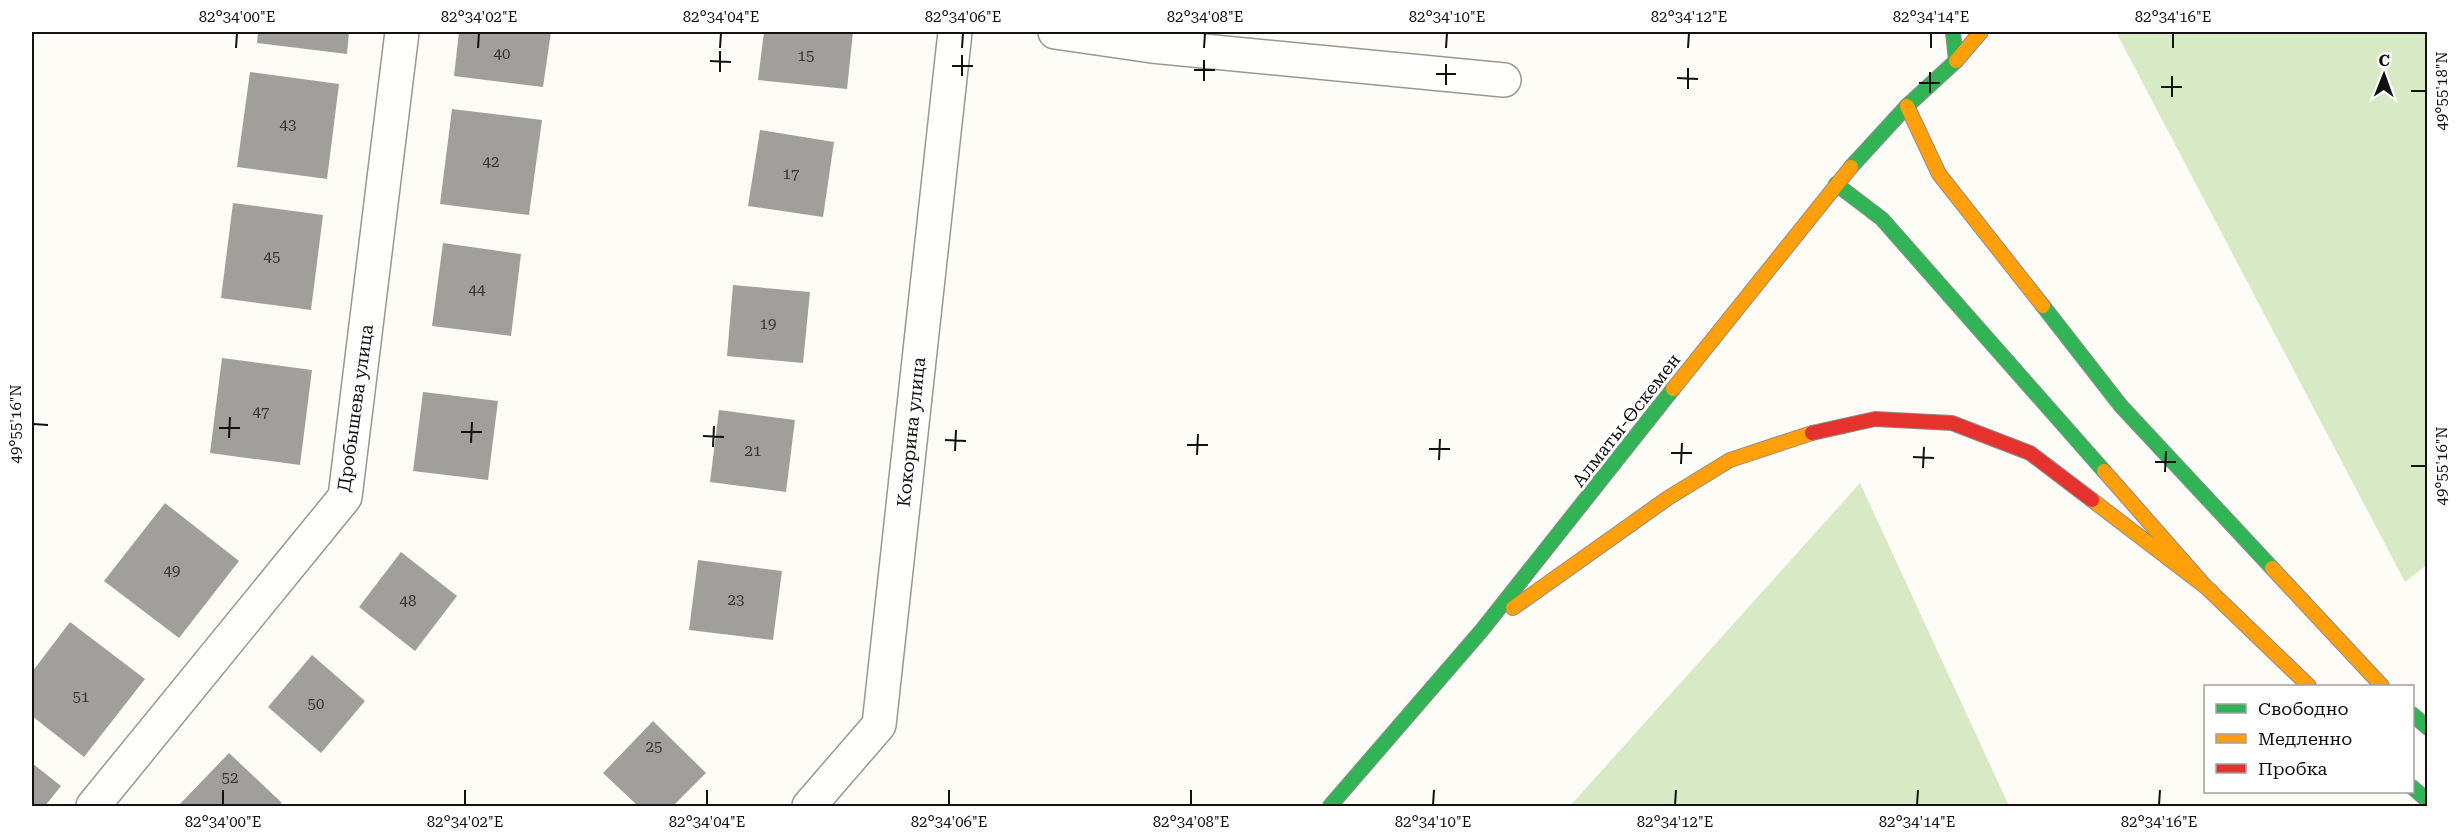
<svg xmlns="http://www.w3.org/2000/svg" width="2459" height="838" font-family="'Roboto Serif',serif">
	<rect width="100%" height="100%" fill="#fdfcf7"/>
	<path fill="#d8eac5" d="M2116,32H2427L2428,564L2405,582Z
		M1860,483L2009,806H1570Z"/>
	<path fill="#a19f9c" d="M258,32H349L347,54L257,43Z
		M459,32H551L543,87L454,76Z
		M764,32H853L847,89L758,80Z
		M250,72L339,84L327,179L237,167Z
		M452,109L542,120L529,215L440,204Z
		M760,130L834,142L823,217L748,206Z
		M233,203L323,215L311,310L221,298Z
		M443,243L521,254L511,336L432,326Z
		M733,285L810,292L803,363L727,356Z
		M222,358L312,370L300,465L210,453Z
		M423,392L498,401L488,480L413,471Z
		M719,410L795,420L786,492L710,482Z
		M165,503L239,561L179,638L104,581Z
		M401,552L457,596L415,651L359,607Z
		M698,560L782,571L773,640L689,630Z
		M70,622L145,679L84,757L32,716V672Z
		M312,655L365,701L321,753L268,707Z
		M653,721L706,773L673,806H638L603,773Z
		M229,753L282,803L278,806H182L180,804Z
		M32,763L61,786L45,806H32Z"/>
	<g fill="none" stroke-linecap="round" stroke-linejoin="round">
		<defs>
			<path id="street" d="M1055,32L1152,46L1504,80
				M93,806L345,497L402,32
				M809,806L879,725L955,32"/>
			<path id="fast" d="M1851,167L1907,106L1956,61L1953,32
				M1836,184L1882,219L2104,471
				M2043,306L2121,406L2272,568
				M2412,714L2428,728
				M2412,787L2428,801
				M1330,806L1482,630L1673,389"/>
			<path id="slow" d="M1956,61L1981,32
				M1907,106L1939,174L2043,306
				M1673,389L1851,167
				M2104,471L2206,587L2309,686
				M2092,500L2211,591
				M2272,568L2382,686
				M1513,608L1668,498L1730,460L1812,433"/>
			<path id="jam" d="M1812,433L1875,419L1952,423L2030,453L2092,500"/>
		</defs>
		<use href="#street" stroke="#979795" stroke-width="36"/>
		<use href="#fast" stroke="#8e8d8b" stroke-width="16"/>
		<use href="#slow" stroke="#8e8d8b" stroke-width="16"/>
		<use href="#jam" stroke="#8e8d8b" stroke-width="16"/>
		<use href="#street" stroke="#fffffe" stroke-width="33"/>
		<use href="#fast" stroke="#30b455" stroke-width="14"/>
		<use href="#slow" stroke="#ff9f0a" stroke-width="14"/>
		<use href="#jam" stroke="#e5322d" stroke-width="14"/>
	</g>
	<path fill="none" stroke="#111" stroke-width="2" d="M236,48L237,33M478,48L479,33M720,48L721,33M962,48L963,33M1204,48L1205,33M1446,48L1447,33M1688,48L1689,33M1931,48V33M2173,48V33M710,61L731,62M952,66H973M1194,70H1215M720,72V51M1436,74H1456M962,76V55M1677,78L1698,79M1204,81V60M1919,83H1940M1446,85V64M2161,87H2182M1688,89V68M2411,91H2426M1930,93V72M2172,97V76M33,424L48,425M219,428H240M461,432H482M703,436L724,437M229,438L230,417M945,440L966,441M471,443L472,422M1187,445H1208M713,447L714,426M1429,449H1450M955,451L956,430M1671,453H1692M1197,455L1198,434M1913,457L1934,458M1439,460L1440,439M2155,462H2176M1681,464L1682,443M2411,466H2426M1923,468L1924,447M2165,472L2166,451M223,805V790M465,805V790M707,805V790M949,805V790M1191,805V790M1433,805L1434,790M1675,805L1676,790M1917,805L1918,790M2159,805L2160,790"/>
	<g text-anchor="middle" dominant-baseline="central" stroke-width="6" stroke-linejoin="round" paint-order="stroke">
		<g font-size="15" fill="#353434">
			<text x="502" y="54">40</text>
			<text x="806" y="56">15</text>
			<text x="288" y="125">43</text>
			<text x="491" y="162">42</text>
			<text x="791" y="174">17</text>
			<text x="272" y="257">45</text>
			<text x="477" y="290">44</text>
			<text x="768" y="324">19</text>
			<text x="261" y="412">47</text>
			<text x="753" y="451">21</text>
			<text x="172" y="571">49</text>
			<text x="736" y="600">23</text>
			<text x="408" y="601">48</text>
			<text x="81" y="697">51</text>
			<text x="316" y="704">50</text>
			<text x="654" y="747">25</text>
			<text x="230" y="778">52</text>
		</g>
		<g font-size="18" fill="#111" stroke="#fff">
			<text transform="translate(355 408) rotate(-82)">Дробышева улица</text>
			<text transform="translate(1626 420) rotate(-52)">Алматы-Өскемен</text>
			<text transform="translate(911 432) rotate(-84)">Кокорина улица</text>
		</g>
	</g>
	<rect width="2459" height="838" fill="none" stroke="#ffffff" stroke-width="66"/>
	<rect x="2204" y="685" width="210" height="108" fill="#ffffff" stroke="#a0a0a0" stroke-width="1.5"/>
	<rect x="2216" y="704" width="30" height="9" fill="#30b455" stroke="#a0a0a0" stroke-width="1.5"/>
	<text x="2258" y="715" font-size="18" fill="#111111">Свободно</text>
	<rect x="2216" y="734" width="30" height="9" fill="#ff9f0a" stroke="#a0a0a0" stroke-width="1.5"/>
	<text x="2258" y="745" font-size="18" fill="#111111">Медленно</text>
	<rect x="2216" y="764" width="30" height="9" fill="#e5322d" stroke="#a0a0a0" stroke-width="1.5"/>
	<text x="2258" y="775" font-size="18" fill="#111111">Пробка</text>
	<g transform="translate(2384 75) rotate(1)" stroke="#ffffff" stroke-width="4.5" paint-order="stroke">
	<path d="M0-4.5L10 22L0 15L-10 22Z" fill="#111111"/>
	<text y="-9" font-size="16" font-weight="bold" text-anchor="middle" fill="#111111">С</text>
	</g>
	<rect x="33" y="33" width="2393" height="772" fill="none" stroke="#111" stroke-width="2"/>
	<g font-size="15" text-anchor="middle" fill="#111">
		<text x="237" y="22">82°34'00"E</text>
		<text x="479" y="22">82°34'02"E</text>
		<text x="721" y="22">82°34'04"E</text>
		<text x="963" y="22">82°34'06"E</text>
		<text x="1205" y="22">82°34'08"E</text>
		<text x="1447" y="22">82°34'10"E</text>
		<text x="1689" y="22">82°34'12"E</text>
		<text x="1931" y="22">82°34'14"E</text>
		<text x="2173" y="22">82°34'16"E</text>
		<text transform="translate(2442 91) rotate(-90)" y="5">49°55'18"N</text>
		<text transform="translate(16 424) rotate(-90)" y="5">49°55'16"N</text>
		<text transform="translate(2442 466) rotate(-90)" y="5">49°55'16"N</text>
		<text x="223" y="827">82°34'00"E</text>
		<text x="465" y="827">82°34'02"E</text>
		<text x="707" y="827">82°34'04"E</text>
		<text x="949" y="827">82°34'06"E</text>
		<text x="1191" y="827">82°34'08"E</text>
		<text x="1433" y="827">82°34'10"E</text>
		<text x="1675" y="827">82°34'12"E</text>
		<text x="1917" y="827">82°34'14"E</text>
		<text x="2159" y="827">82°34'16"E</text>
	</g>
</svg>
